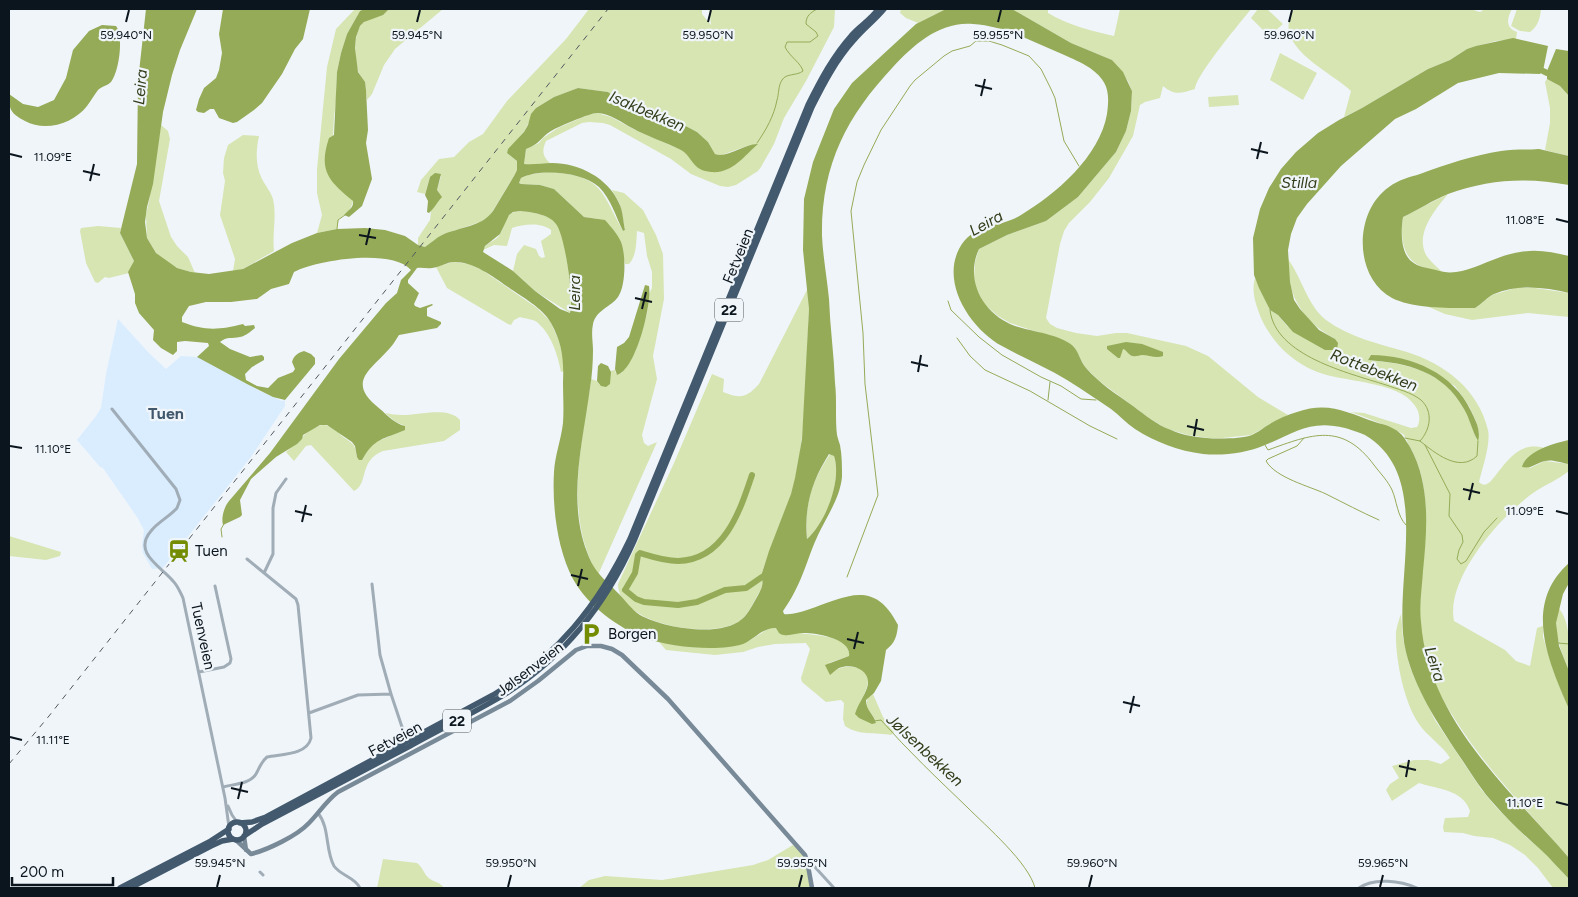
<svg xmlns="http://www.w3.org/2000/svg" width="1578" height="897" font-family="Figtree,sans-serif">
	<rect width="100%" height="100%" fill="#f0f5fa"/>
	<path fill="#d9edff" d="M118,319L148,352L166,369L181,356L198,357L260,391L282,401L285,400V406L251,457L163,568L152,569L143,553L142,546L144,530L137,517L103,468L100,467L77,440L96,416L101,408L106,374Z"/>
	<path fill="#d6e5b2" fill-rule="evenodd" d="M355,9H364L360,11L347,34L341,53L337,72L336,101L334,117L333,136L353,202L349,211L339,219L337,229L317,233L322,215L317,193V169L327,67L336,29Z
		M389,9H443L395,49L384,65L372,94L367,100C366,94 366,89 365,84C364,80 361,77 359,73C354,63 353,33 362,24C369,16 382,18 389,9Z
		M589,9H702V14L711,25L709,9H835L834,27L806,81L784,118L774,144L761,167L758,171L736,185L728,187L720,186L691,174L671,159L610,125L603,123L589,122L582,123L546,141C542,150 542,156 550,163L537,166L524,164L526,149L539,143L543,138L558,128L590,114L597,113L611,117L633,129L684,151L691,159L697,167L752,149L758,144L747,146L719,156L715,154L708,142L697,132L686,126L660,114L645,112L619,100L608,92L578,88L554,97L536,108L524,132L508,150L507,153L517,161V170L514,176L489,217L480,222L444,234L425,247L418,245V238L430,220L431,211L441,197L437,190L441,176L430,177L425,194L417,192L421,180L439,159L454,157L469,142L483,134L507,101L566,39Z
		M901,9H946L918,23L906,18L900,13Z
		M1012,9H1048V13C1068,25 1092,31 1114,36L1120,9H1251C1240,23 1196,75 1195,89C1181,93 1175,96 1163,86L1160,98L1145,102L1140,105L1133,136L1109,178L1090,202L1069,223L1064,231L1060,244L1046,318L1050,324L1057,328L1076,333L1097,336L1116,333H1127L1186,346L1208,356L1258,397L1288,415L1251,435L1222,438H1208L1188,435L1167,429L1149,418L1098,380L1085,367L1074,347L1059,339L1010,323L998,316L985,305L975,287L974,277L975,262L979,249L1007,235L1046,221L1078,197L1116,152L1126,131L1131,111L1132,91L1128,81L1112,60L1071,43Z
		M1258,9H1267L1283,24L1275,31L1266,33L1251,18Z
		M1294,9H1470L1480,12L1485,9H1512C1507,18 1505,28 1517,32L1516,39L1496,41L1467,49L1450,60L1428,69L1362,108L1344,117L1351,91C1330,71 1270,46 1294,9Z
		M1517,9H1541C1540,19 1538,26 1530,32L1520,31L1511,26Z
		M1280,53L1317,73L1303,100L1270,80Z
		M1547,79L1560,86L1569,96V156L1545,150L1550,123V108L1545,82Z
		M1238,95L1239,105L1209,107L1208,97Z
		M161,125L168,131L170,139L159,201L171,237L177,246L188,257L195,273L177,268L169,264L156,253L147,238L146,215L149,201Z
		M243,135L259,136C256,150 255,165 262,179C265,185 271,192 273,199C277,216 272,234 274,251L243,269L233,271L235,259L220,215L225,181L223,173L224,158L228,145Z
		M547,172C602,175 600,189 623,231L625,230L620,204L612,190L624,193L643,210L656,235L663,254L664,299L653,356L657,379L642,435L644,443L648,446L657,442L598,575C568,523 578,466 586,410C588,399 590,390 591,379L597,381L600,385H609L610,371L615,370L616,374L621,373L635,352L647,314L649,294L652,288V272L647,256L644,233L637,231C636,242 637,255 629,264H625L624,259L598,219L584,217L554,189L540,185L521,184L519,183L521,178L528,175Z
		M1448,194C1435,210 1415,233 1426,255C1430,261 1437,267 1442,272C1436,270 1429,270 1423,267C1402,260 1400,236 1403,217Z
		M520,211C531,212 548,214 556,223C567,236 571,293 571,310L570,313L535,291L513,271L517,254L524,245L536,249L539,256L542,258L545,257L541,241L551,234V230C541,222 524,224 512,228L507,246L494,245L483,250C486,243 493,242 498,237C507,226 501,213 520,211Z
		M98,226L121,228L120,233L134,261L129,273L109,278L105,277L98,283L95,282L86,263L80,231L81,228Z
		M1288,259C1302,278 1307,305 1326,320C1349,337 1379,344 1407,352C1445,364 1478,389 1488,430C1491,444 1482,469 1479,482C1483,486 1486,485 1490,482C1505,465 1517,440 1544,448L1528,458L1530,468L1545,461L1569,464V471C1559,479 1547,484 1536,491C1503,513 1445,578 1454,621L1505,650L1516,661L1530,666L1537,628L1543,626V637L1553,669L1569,709V858C1530,813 1488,771 1456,721C1448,708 1439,695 1434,681C1425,660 1421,637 1420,615C1419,559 1439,499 1410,447C1408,444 1406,437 1403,434C1397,430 1359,414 1350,412L1364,413L1411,428L1417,427C1420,422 1420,415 1417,409C1403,380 1342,383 1315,371C1291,361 1272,342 1261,318C1256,305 1251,292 1255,278L1270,310L1278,315L1288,327L1335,339C1303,321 1287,297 1288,259ZM1371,355L1407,360L1455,386L1469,406L1476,421L1479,433L1477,440C1473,430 1470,418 1464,408C1442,370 1409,364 1368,360Z
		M453,262L469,264L482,270L537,308L550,321L559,341L563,357L564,371L561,372C558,356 552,336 539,324C535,319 526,319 520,317L514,320L511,325L508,324L447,288L436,267Z
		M1516,288H1535L1569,293V317L1528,313L1472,320L1445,314L1424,305L1475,308L1492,295Z
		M807,290H808L809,309C806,365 807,421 796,476C789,510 771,542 761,576C765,584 760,591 756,598C753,604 747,615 741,620C714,641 618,625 618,584L674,463L712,374L724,379L723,392C741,399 746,398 759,384Z
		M385,413C391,414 396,415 402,415C418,415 449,406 460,420V430L444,441L383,451C358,461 369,484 354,491L311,445L306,446L294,461L286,452C296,445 314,420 328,426C333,428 338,432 342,436C352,444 355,442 357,457L367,450L376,442L388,437L405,426L396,422Z
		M830,454L834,456C842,481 826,522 807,539C805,503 810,485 830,454Z
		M9,536L61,552L60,556L46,560L9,556Z
		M1558,608C1572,621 1569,654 1569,671C1561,651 1552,631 1558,608Z
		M1401,614L1403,638L1409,664L1414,677L1435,720L1481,789L1495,806L1526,837L1543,851L1569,879V888H1553L1538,868L1525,855L1510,845L1493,838L1474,836L1463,833L1444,832L1443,827L1445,818L1468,817L1470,811C1463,789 1436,789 1419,783L1392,801L1386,790L1390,784L1399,778L1392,766L1414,760H1428L1441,764L1450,758C1443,746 1427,736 1419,724C1404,703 1395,658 1396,632C1397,626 1399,619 1401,614Z
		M771,627C780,628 788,632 798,633C811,635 852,635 849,656L829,663L835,670C842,667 847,666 854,667C883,671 859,700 856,714L876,723C874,712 863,710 868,698L873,694L883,717L894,729V732L891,735C875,732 860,736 845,726L843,719L844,703L841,700L826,702L802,682L801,678L810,649L806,643L775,644L758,647L743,652L715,655L666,650L659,642L695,647H714L749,641Z
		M793,845L808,857L811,888H579L589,880L605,876L662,880L753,865L768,860Z
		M383,859L417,863C423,867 424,875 430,879C436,883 440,882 444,888H377Z"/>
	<path fill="#95ab57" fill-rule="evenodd" d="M146,9H197L180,50L172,75L163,112L153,184L147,207L145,222L147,238L156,253L177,268L191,272L209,274L243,269L292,243L317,233L337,229L365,228L385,230L405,236L418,245L425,247C431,243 436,238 442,235C459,227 482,227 493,211L514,176L517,170V161L507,153L508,149L524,132L528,125L531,114L536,108L554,97L578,88L608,92L619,100L645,112L667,116L697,132L708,142L715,154C726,159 746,143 758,144C744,156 732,174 711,172C707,171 703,171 700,169C692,165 690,155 681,150C666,142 648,137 632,128C622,123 610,113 597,113C590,113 558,127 551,131C540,138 540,144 526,149L524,164C535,165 542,163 552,163C579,163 608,178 619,203C623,211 623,221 625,230L623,231C616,217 611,199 599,187C583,172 540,168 521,178L519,183L521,184L540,185L554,189L584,217L605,220C611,227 617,233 621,242C626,254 626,286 618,297C611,307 596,310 593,324C591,333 593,342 593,350C593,362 592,376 590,388C583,441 567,500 587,552C595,574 604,578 619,594C626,601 631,609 640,615C663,628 721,638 742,619C748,614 753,604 757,597C760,591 765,584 761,576L769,551L791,494L795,478L802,439L809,309L803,250L804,199L813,162L834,109L852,83L916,24L946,9H1012L1071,43L1112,60L1123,72L1132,91L1131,111L1126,131L1116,152L1078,197L1046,221L1007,235L979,249C964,281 984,315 1015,326C1032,332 1059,334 1073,346C1079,352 1080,361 1086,368C1099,383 1116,394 1133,406C1145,415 1157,425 1171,430C1182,435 1194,437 1206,438C1218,439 1241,439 1252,435C1256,433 1261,430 1265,427C1274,421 1286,415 1297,412C1328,401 1346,412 1375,422C1381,424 1388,425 1394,429C1402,433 1405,439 1410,447C1431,485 1427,530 1423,571C1422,588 1419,605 1421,622C1428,719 1509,789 1569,858V879C1559,869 1550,858 1540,849C1524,835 1509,821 1495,805C1480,789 1470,771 1458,754C1437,722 1415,689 1406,652C1390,587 1436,477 1365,435C1361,433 1349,429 1345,428C1310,419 1295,433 1265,445C1247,453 1223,456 1203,454C1179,451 1155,442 1135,429C1126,423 1119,415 1111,409C1096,399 1082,389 1067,380C1046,367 1023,358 1002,346C971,329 941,284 959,249C972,223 1000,228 1021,215C1056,194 1100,156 1107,114C1110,92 1108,81 1090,68C1081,62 1073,59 1062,54C1033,42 1005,26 973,24C941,21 914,44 893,67C846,117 821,166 822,236C823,257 827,278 829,299C830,327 834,355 835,383C837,399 835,420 837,435C838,439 839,442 840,445C842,455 842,467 842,477C840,498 827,516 818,535C809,554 804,575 794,593C791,599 787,605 783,611L784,614C792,615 800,612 807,610C846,597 874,578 898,625C897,636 895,643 886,650L881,681L874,693L866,700C866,711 874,714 876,723L872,724L859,718L855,714C858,704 864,697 867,688C873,671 853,662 839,668C835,670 833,673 830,675L825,665L849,656C852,639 817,633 804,633C797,633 790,636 784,635C779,635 778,631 776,628C763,627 754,640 743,644C719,652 669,647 645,638C618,628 587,605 573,579C557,549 552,505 554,472C555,455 561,440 563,423C564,409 563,395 563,382C564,359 562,343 551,323C543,308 522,297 508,287C492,276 474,262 454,262C447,262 440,267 432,268C427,269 422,267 417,268L408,280V283L419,293L414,304L415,306L420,308L432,304L433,305L427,308V316L441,322V324L437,328L399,335C396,339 394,344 390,348C371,370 345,382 380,409C387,415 395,424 405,426V430C384,439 374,438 362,460H359L357,457L355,446L352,442L327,425H320L303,435L302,439L297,444L276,457L251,479L240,500L242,515L240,517L223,525C221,518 224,507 229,501L270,453L339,359L386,303L397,293L401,280L411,270C392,248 317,260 294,272L289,284L271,289L257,299L231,302H206L189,306L182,317V322C205,331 219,330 243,324L245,326L254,325L255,328C251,331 246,336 240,337C232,339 227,336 220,342L230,349L250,357L262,355L264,357V360L252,367L245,374L246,380L257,386L268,388L278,378L293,372L295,369L292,362C294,355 298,353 304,351L311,354L315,358V364L285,400L273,397L247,384L197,357L209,346L208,343L185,341L177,342V351L173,355L161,348L153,340L154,330L139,313L135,303V294L128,272L134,261L120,233L137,164L138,81ZM520,211C531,212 549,214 556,224C565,235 574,299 570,313L560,309L535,291L513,271L483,252L485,246L500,234L509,215L513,212ZM829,454L834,456C842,480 826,522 807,539C804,506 812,481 829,454Z
		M223,9H310L303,39L295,49L282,74L262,103L254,110L237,122L233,123L219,118L214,109H210L204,113L198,112L196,110L199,99L204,88L216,78L219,70L222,53L219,34Z
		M364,9H389L383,15L364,22L360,26L356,37L355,48L358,72L365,82L366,90L368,130L366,143L372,179L362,206L349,217L344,215C348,210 354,208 353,201C329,181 318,171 329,138L334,135L337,72L341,53L347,34L360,11Z
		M102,25L116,26C124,36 119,72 111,82C107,86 102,86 98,90C94,95 91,101 87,106C73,124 45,132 25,121C10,113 9,109 9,94L23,104L38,107L54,100L66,78L73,50L89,31Z
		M1513,38L1548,46L1543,71L1540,74L1499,73L1458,83L1416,109L1395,119L1341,166L1307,204L1297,218L1291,234L1288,250L1290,282L1294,300L1300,309L1319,330L1335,339L1338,343L1337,350H1325L1293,332L1278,315L1270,310L1259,288L1254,275L1253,238L1260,209L1269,188L1281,169L1296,152L1318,133L1339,120L1362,108L1428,69L1450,60L1467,49L1476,46Z
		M1556,49L1569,51V96L1560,86L1547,79V71Z
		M1539,149L1569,156V185C1527,177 1489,179 1448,194C1433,200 1418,210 1403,217C1401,230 1400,251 1411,261C1418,267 1427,268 1436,270C1445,273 1453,273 1462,271C1482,266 1499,255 1520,252C1537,249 1552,252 1569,256V293C1545,287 1517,284 1494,294C1487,297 1482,304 1475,308C1451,308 1414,309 1392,298C1353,277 1354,211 1389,187C1398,180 1410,177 1420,174C1447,164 1474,155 1501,151C1514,149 1527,150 1539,149Z
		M435,173L441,174L437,190L442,197C438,201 433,210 429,213L427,212L428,201L425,195L430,177Z
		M645,285L649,286C652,304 636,370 617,375L615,369L617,347L624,343L629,337Z
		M1126,342L1142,344L1163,352V356C1156,359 1149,355 1142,355C1140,355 1135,357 1133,356C1129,356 1127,350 1123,349L1120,358H1118L1107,349V346Z
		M1371,355C1412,355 1454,374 1471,411C1476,421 1481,431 1478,441C1472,431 1470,419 1464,409C1443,371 1408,363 1368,360Z
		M601,363L608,366L611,372L610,384L606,387L601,386L597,381L598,366Z
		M1569,440V464C1562,463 1552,459 1545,461C1536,463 1532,469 1522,467C1526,451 1555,443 1569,440Z
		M1569,563V583L1563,594L1556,623L1559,646L1569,671V709C1549,662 1522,605 1569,563Z"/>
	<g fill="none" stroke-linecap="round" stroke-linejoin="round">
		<path stroke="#95ab57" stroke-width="1" d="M119,31L135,35L143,34
			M757,143C766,130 774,116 777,100C779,94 778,86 782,80C786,73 797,76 803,71C801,63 790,57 785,47L787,42H810L818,36L816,32L806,24C806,16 810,13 817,9
			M337,229L338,220L345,215
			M948,301L951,310L979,337L1002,355L1041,377L1061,386L1081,399L1096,400
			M1270,310C1275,356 1349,373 1386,385C1397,389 1411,392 1421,400C1434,412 1430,430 1420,441L1405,438
			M957,338L970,356L985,370L1030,391L1090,426L1117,439
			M1048,400L1050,382
			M1304,438L1297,446L1268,459L1266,461C1276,478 1309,486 1326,494C1344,503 1361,512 1379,520
			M1420,441C1435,453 1459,473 1477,456L1478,441
			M1265,445L1268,450C1312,434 1342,422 1374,465C1380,473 1388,481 1392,490C1397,501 1397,516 1406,525
			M1425,445L1450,494L1449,516L1462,535L1463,542L1459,550L1457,559L1461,564L1466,561L1484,532L1497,518
			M222,537L221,529L224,524
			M847,577L878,495L865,384L863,333L851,211L857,182L864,165L881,130L910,86L915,80L944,56L952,51L970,46L976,41H989L1002,45L1029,56L1041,69L1051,89L1055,98L1064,141L1079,166
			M1558,643L1569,644
			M874,721L881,720C908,751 938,779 967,807C986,826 1029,863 1035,888"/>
		<path stroke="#95ab57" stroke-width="6" d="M1543,71L1547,73
			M625,590L635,573L638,555L640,553C653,557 665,561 678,561C724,560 740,511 752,475
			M625,590L636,599L644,602L678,605L697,602L725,590L746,588L762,577"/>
		<path stroke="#a0acb6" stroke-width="3" d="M112,409L176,489L180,500L177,508C169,517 158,522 151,531C132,553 162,567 173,581C178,586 180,592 183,598L225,798L229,827
			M264,573L273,554V508L276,493L286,479
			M372,584L380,655L391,694
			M199,672L224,667L230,663L231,659L215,586
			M309,713L358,695L391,694L403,730
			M223,787C234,784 250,784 256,774C260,767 261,762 267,757C282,754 307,755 311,738L298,605L296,599L247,559
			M228,806L232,815L237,822
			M318,813C330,828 325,850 334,866C341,876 355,877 360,888
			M808,863L814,866L834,888
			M260,872L263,875
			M1359,888C1374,877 1401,881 1417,888"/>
		<path stroke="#788997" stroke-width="4.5" d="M244,836L246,850
			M236,840L251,854C267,850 297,836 309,823C319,813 326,801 338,792L510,701L538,681L576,650L587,646H601L612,649L622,655L668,699L805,855L807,860L812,888"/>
		<path stroke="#435a6e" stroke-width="5.5" d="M228 831a9 9 0 1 1 18 0a9 9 0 1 1-18 0Z
			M240,823L252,822L266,817L493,695C557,656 598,606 630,539L808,105C820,81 833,56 851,36C859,26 871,20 878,9
			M244,836L262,824C311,798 361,772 410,746C442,728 476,712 507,693C565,656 607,602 634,541L812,107C824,83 836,60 854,40C863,29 875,20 884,9
			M120,888L209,842L229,829
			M130,888L211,846L222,841L233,839"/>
		<path stroke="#515960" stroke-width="1" stroke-dasharray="6 6" stroke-linecap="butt" d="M9,764L49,716L608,9"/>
	</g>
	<path fill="none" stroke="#0b151d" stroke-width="2" d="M126,22L129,10M417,22L420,10M708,22L711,10M998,22L1001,10M1289,22L1292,10M975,85L992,89M981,96L985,79M1251,149L1268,153M10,154L22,157M1257,159L1261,142M83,171L100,175M90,181L94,164M1556,219L1568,222M359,235L376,238M366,245L370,228M635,298L652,302M642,309L646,292M911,362L928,366M918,372L921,355M1187,426L1204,430M1194,436L1197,419M10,446L22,448M1463,489L1480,493M1469,500L1473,483M295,511L312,515M1556,511L1568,514M302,522L306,505M571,575L588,579M578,586L582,569M847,639L864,643M854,649L858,632M1123,702L1140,706M1130,713L1134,696M10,737L22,740M1399,766L1416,770M1406,777L1409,760M231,788L248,792M238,799L242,782M1556,802L1568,805M217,887L220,875M508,887L511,875M799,887L802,875M1089,887L1092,875M1380,887L1383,875"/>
	<defs>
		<symbol id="station-bare" viewBox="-9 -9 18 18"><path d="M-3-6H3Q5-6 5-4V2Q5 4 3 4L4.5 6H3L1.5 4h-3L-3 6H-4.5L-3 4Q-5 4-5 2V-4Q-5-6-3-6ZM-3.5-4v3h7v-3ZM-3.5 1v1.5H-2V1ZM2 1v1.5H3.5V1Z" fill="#738c01" stroke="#f0f5fa" stroke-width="2.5" paint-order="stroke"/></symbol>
		<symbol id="parking-bare" viewBox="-9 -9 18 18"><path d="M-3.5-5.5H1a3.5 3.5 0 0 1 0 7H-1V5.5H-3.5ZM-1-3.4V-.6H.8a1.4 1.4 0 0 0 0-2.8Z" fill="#738c01" stroke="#f0f5fa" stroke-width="2.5" paint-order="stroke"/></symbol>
	</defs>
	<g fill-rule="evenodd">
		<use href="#station-bare" x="163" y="535" width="32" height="32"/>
		<use href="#parking-bare" x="575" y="618" width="32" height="32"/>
	</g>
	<g text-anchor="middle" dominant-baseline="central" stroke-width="4.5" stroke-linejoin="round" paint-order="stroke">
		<g fill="#f0f5fa" stroke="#50585f" stroke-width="1">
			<rect x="715" y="298.5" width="28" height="23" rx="4"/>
			<rect x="443" y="709.5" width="28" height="23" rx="4"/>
		</g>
		<g font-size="14" font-weight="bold" fill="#0b151d">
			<text x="729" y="310">22</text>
			<text x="457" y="721">22</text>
		</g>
		<g font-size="15" fill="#0b151d" stroke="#f0f5fa">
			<text transform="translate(738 256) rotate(-68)">Fetveien</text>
			<text transform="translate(203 636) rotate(78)">Tuenveien</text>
			<text transform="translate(530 669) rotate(-37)">Jølsenveien</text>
			<text transform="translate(395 739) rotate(-28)">Fetveien</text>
		</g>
		<g font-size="15" fill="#0b151d" stroke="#f0f5fa" text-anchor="start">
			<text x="195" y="551">Tuen</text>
			<text x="608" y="634">Borgen</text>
		</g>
		<g font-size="16" font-style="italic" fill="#333c19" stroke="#f0f5fa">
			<text transform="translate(140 87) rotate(-85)">Leira</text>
			<text transform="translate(647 111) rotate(23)">Isakbekken</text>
			<text x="1299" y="182">Stilla</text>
			<text transform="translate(986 223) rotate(-29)">Leira</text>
			<text transform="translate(574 293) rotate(-90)">Leira</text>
			<text transform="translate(1374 370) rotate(21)">Rottebekken</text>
			<text transform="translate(1435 664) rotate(72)">Leira</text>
			<text transform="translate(925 750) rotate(43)">Jølsenbekken</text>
		</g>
		<g font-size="16" font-weight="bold" fill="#42596d" stroke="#f0f5fa">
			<text x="166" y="413">Tuen</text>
		</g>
	</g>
	<g font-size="12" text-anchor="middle" fill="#0b151d" stroke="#f0f5fa" stroke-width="4.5" stroke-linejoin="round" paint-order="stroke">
		<text x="126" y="39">59.940°N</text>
		<text x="417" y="39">59.945°N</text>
		<text x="708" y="39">59.950°N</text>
		<text x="998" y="39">59.955°N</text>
		<text x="1289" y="39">59.960°N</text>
		<text x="53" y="161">11.09°E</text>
		<text x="1525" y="224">11.08°E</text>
		<text x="53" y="453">11.10°E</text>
		<text x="1525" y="515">11.09°E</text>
		<text x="53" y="744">11.11°E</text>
		<text x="1525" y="807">11.10°E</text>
		<text x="220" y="867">59.945°N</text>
		<text x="511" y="867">59.950°N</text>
		<text x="802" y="867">59.955°N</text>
		<text x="1092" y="867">59.960°N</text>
		<text x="1383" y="867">59.965°N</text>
	</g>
	<rect width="1578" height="897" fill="none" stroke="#0b151d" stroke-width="20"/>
	<path d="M12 877v8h101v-8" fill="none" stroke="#0b151d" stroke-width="2.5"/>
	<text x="20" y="877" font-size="15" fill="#0b151d" stroke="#f0f5fa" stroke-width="4" paint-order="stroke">200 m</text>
</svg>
